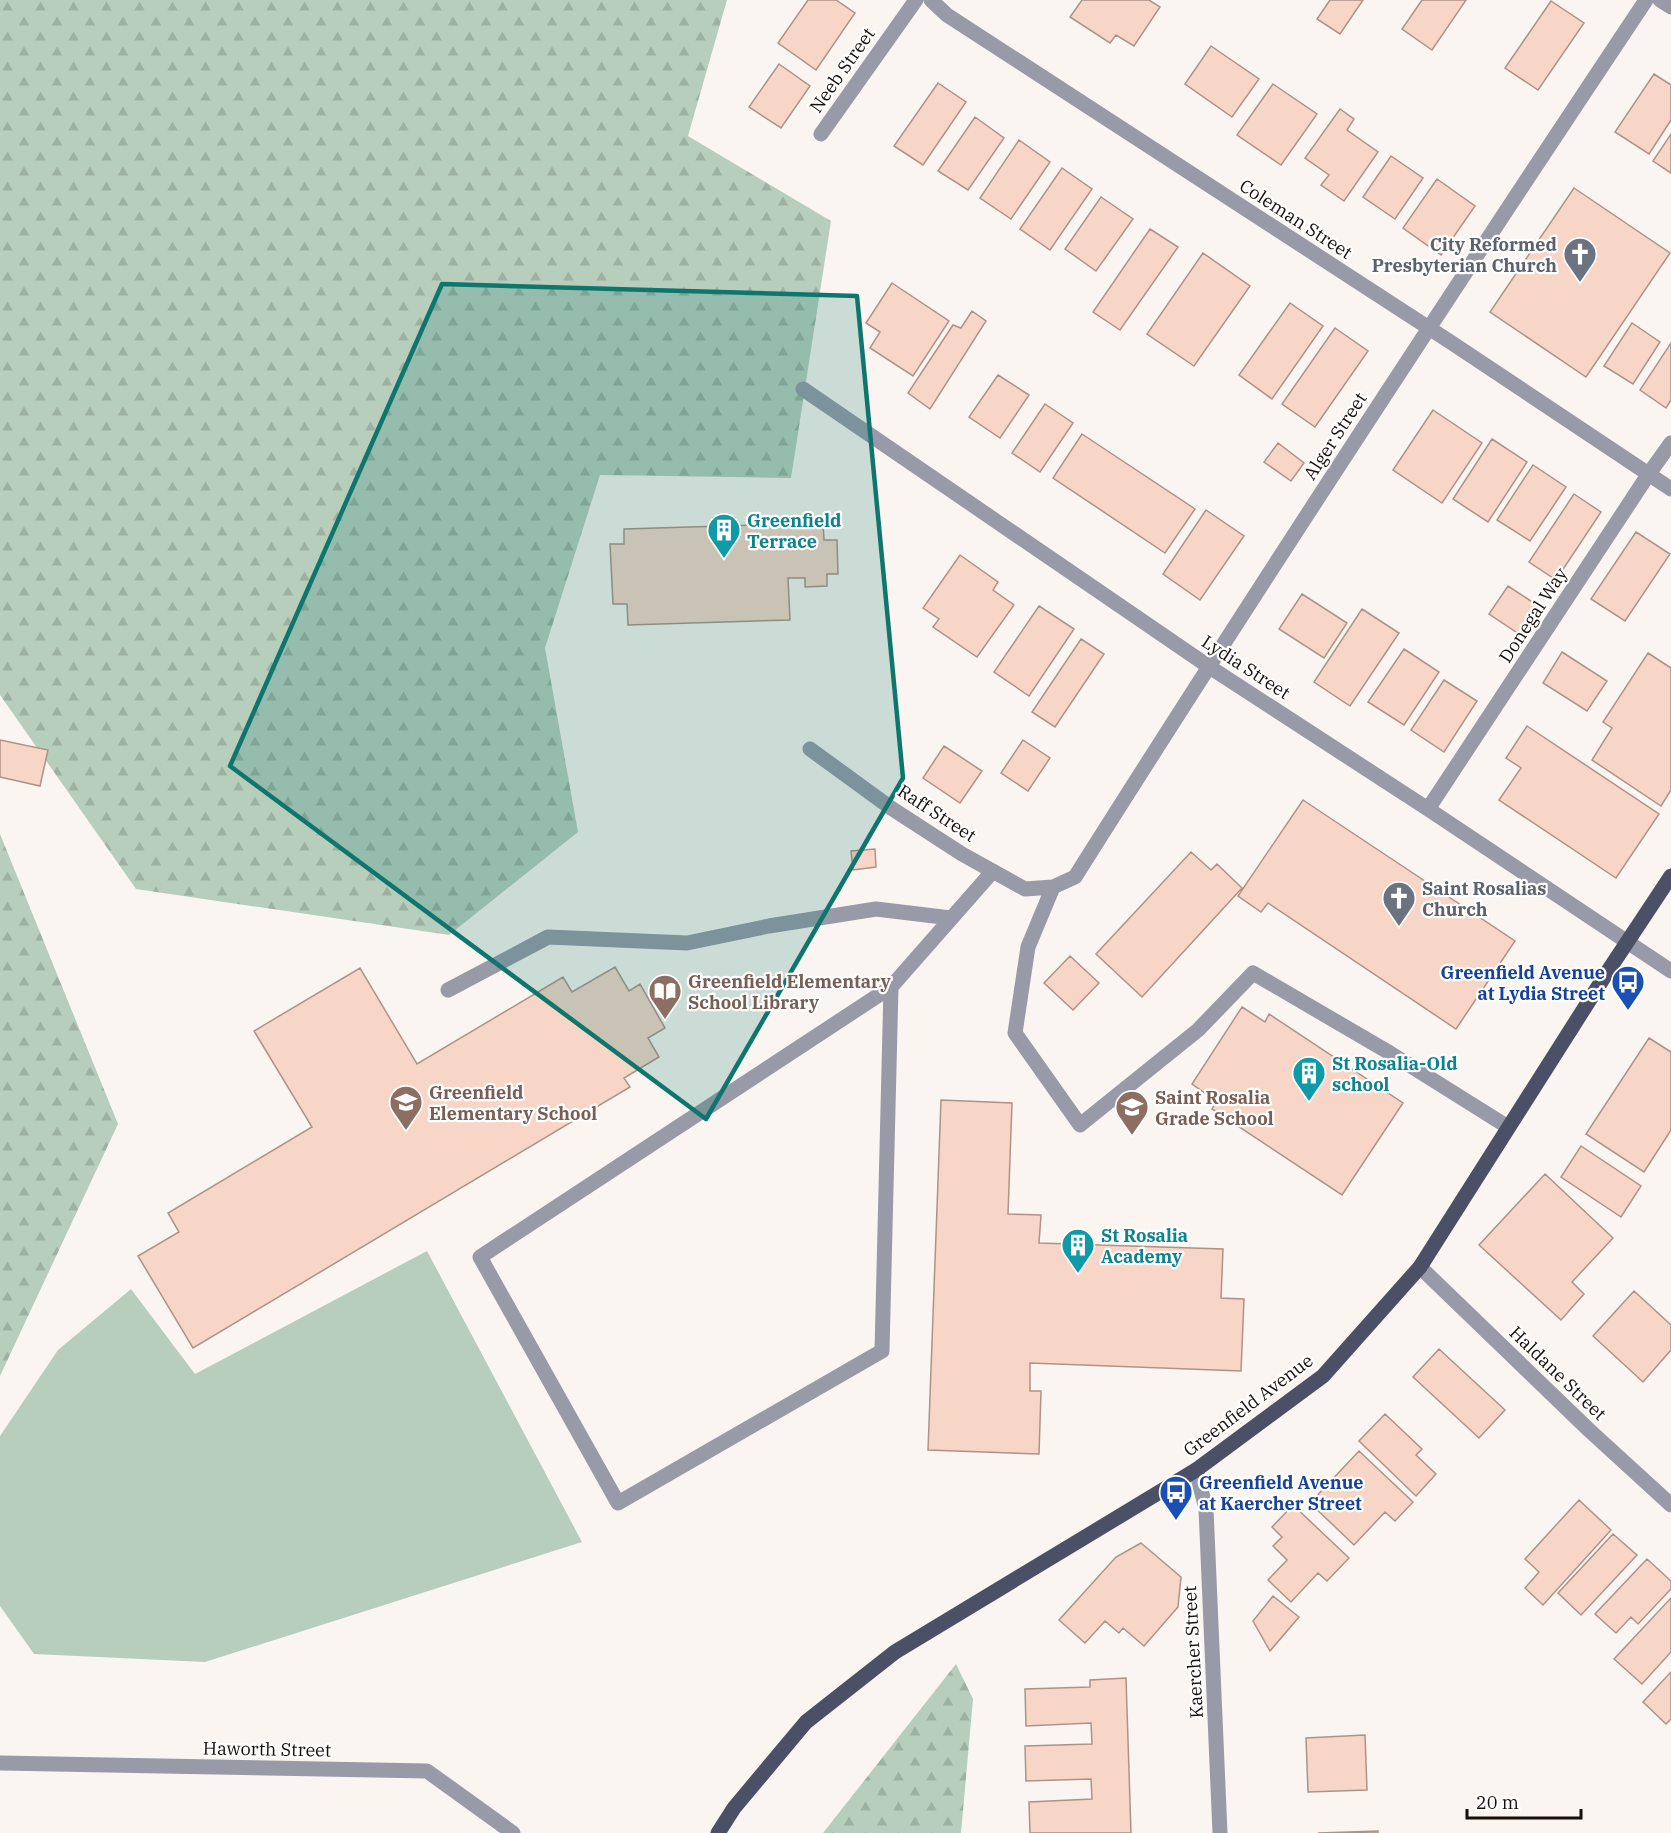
<svg xmlns="http://www.w3.org/2000/svg" width="1671" height="1833" font-family="'IBM Plex Serif',serif">
	<defs>
		<pattern id="forest-firs" width="22" height="20" patternUnits="userSpaceOnUse" patternTransform="scale(1.5)"><rect width="22" height="20" fill="#b7cebd"/><path d="M5 1l3.5 6h-7zM16 11l3.5 6h-7z" fill="#9db0a1"/></pattern>
	</defs>
	<rect width="100%" height="100%" fill="#fbf5f2"/>
	<path fill="url(#forest-firs)" d="M0,0H727L688,136L831,221L791,478L600,475L545,648L578,832L449,935L136,889L0,695Z
		M0,834L118,1124L0,1376Z
		M956,1664L973,1699L961,1833H823Z"/>
	<path fill="#b7cebd" d="M427,1251L582,1542L205,1662L34,1654L0,1606V1436L58,1350L131,1289L195,1374Z"/>
	<path fill="#f8d6c7" stroke="#ad9387" stroke-width="1.5" d="M808,0H836L855,13L816,70L778,43Z
		M1082,0H1149L1160,7L1134,46L1116,35L1110,43L1070,17Z
		M1330,0H1363L1340,34L1317,19Z
		M1422,0H1466L1432,50L1402,29Z
		M1551,1L1584,23L1538,90L1505,68Z
		M1211,46L1259,79L1232,117L1185,84Z
		M779,64L810,86L781,128L749,107Z
		M1654,74L1671,85V120L1649,154L1615,132Z
		M938,83L966,102L923,165L894,146Z
		M1273,84L1317,114L1281,165L1237,135Z
		M1340,109L1354,119L1347,130L1378,152L1344,201L1321,185L1329,175L1305,158Z
		M975,117L1004,138L968,190L938,171Z
		M1671,134V173L1653,161Z
		M1019,140L1050,162L1011,219L980,198Z
		M1391,156L1423,178L1395,219L1363,197Z
		M1062,168L1092,189L1050,250L1020,229Z
		M1437,179L1475,206L1441,255L1403,228Z
		M1574,188L1670,253L1586,377L1490,312Z
		M1101,197L1133,219L1096,271L1065,249Z
		M1150,229L1178,247L1120,330L1093,312Z
		M1203,253L1250,286L1194,366L1147,334Z
		M892,283L949,321L913,376L870,348L880,332L866,323Z
		M1290,303L1323,326L1272,399L1239,375Z
		M972,311L986,321L930,409L908,393L953,325L961,328Z
		M1632,323L1660,342L1633,384L1604,366Z
		M1335,328L1368,351L1315,427L1282,404Z
		M1671,343V400L1666,408L1640,390Z
		M998,375L1029,395L1000,438L969,417Z
		M1045,404L1073,423L1040,472L1012,453Z
		M1433,410L1482,443L1442,503L1393,470Z
		M1082,434L1195,509L1165,553L1053,478Z
		M1492,439L1527,462L1488,522L1453,499Z
		M1278,443L1304,463L1291,481L1264,462Z
		M1533,465L1566,487L1530,541L1497,520Z
		M1574,494L1601,512L1556,580L1529,562Z
		M1206,510L1244,536L1200,600L1163,574Z
		M823,523L824,540H837L838,574H827V586L805,587V578H788L790,620L628,625L627,604H613L610,544H624V529Z
		M1636,532L1670,554L1625,621L1591,599Z
		M960,555L998,582L993,590L1014,605L977,657L933,627L939,619L923,608Z
		M1508,586L1537,605L1519,634L1489,614Z
		M1302,594L1347,623L1324,658L1279,629Z
		M1039,606L1074,629L1029,696L994,672Z
		M1362,609L1399,633L1350,706L1314,682Z
		M1081,639L1104,654L1055,727L1032,712Z
		M1404,649L1439,672L1404,725L1368,702Z
		M1562,652L1607,681L1587,711L1543,683Z
		M1648,653L1671,668V790L1661,806L1592,760L1612,728L1603,722Z
		M1444,680L1477,701L1444,752L1411,730Z
		M1527,726L1659,814L1616,878L1499,800L1521,768L1506,758Z
		M0,740L48,750L40,786L0,777Z
		M1023,740L1050,758L1028,791L1001,773Z
		M944,746L982,771L960,803L923,778Z
		M1303,800L1515,941L1456,1029L1268,903L1261,912L1238,896Z
		M875,849L876,867L853,870L851,851Z
		M1191,852L1211,870L1217,864L1242,888L1142,997L1096,954Z
		M1070,956L1099,983L1073,1010L1044,983Z
		M615,967L629,991L640,984L665,1028L648,1038L659,1057L624,1078L630,1087L193,1348L138,1256L179,1232L168,1213L312,1127L254,1031L360,968L417,1064L563,977L572,992Z
		M1242,1007L1265,1022L1269,1014L1403,1103L1342,1195L1212,1109L1216,1101L1192,1084Z
		M1649,1038L1671,1052V1130L1644,1172L1586,1134Z
		M941,1100L1012,1103L1008,1214L1041,1215L1039,1243L1223,1249L1221,1298L1244,1299L1241,1371L1030,1363V1391H1041L1039,1454L928,1450Z
		M1581,1146L1641,1186L1621,1217L1561,1177Z
		M1545,1174L1613,1238L1572,1282L1584,1294L1561,1320L1479,1245Z
		M1634,1291L1671,1325V1350L1643,1382L1593,1336Z
		M1439,1349L1505,1410L1479,1438L1413,1377Z
		M1385,1414L1422,1449L1416,1455L1436,1474L1416,1496L1359,1441Z
		M1359,1451L1413,1502L1395,1521L1385,1512L1354,1545L1310,1503Z
		M1579,1500L1611,1530L1543,1605L1525,1588L1539,1572L1525,1559Z
		M1293,1505L1349,1558L1327,1581L1318,1573L1291,1602L1268,1580L1287,1560L1273,1546L1282,1537L1272,1527Z
		M1613,1534L1637,1555L1581,1615L1558,1593Z
		M1141,1543L1181,1577L1178,1607L1144,1646L1123,1628L1119,1633L1105,1621L1085,1643L1059,1620L1116,1557Z
		M1647,1559L1671,1581V1589L1638,1624L1631,1617L1616,1633L1595,1614Z
		M1273,1596L1299,1617L1270,1651L1253,1621Z
		M1671,1598V1652L1642,1684L1614,1659Z
		M1671,1672V1719L1666,1724L1643,1702Z
		M1126,1678L1131,1833H1030L1029,1802L1092,1799L1091,1779L1026,1781L1025,1746L1092,1744L1091,1723L1026,1726L1025,1689L1090,1687V1680Z
		M1365,1735L1367,1790L1308,1792L1306,1738Z
		M1378,1831V1833H1318Z"/>
	<g fill="none" stroke-linecap="round" stroke-linejoin="round">
		<path stroke="#989aa7" stroke-width="15" d="M931,0L947,15L1452,343L1671,489
			M1660,0L1671,7
			M821,134L916,0
			M803,389L1208,666L1428,809L1671,971
			M810,749L891,808L962,854L1025,889L1053,887L1075,877C1261,582 1453,290 1646,0
			M1428,809L1648,475L1671,443
			M1053,887L1028,947L1015,1033L1080,1125L1198,1030L1253,973L1390,1053L1508,1127
			M891,987L882,1351L618,1503L480,1257L891,987L993,871
			M448,990L548,937L687,943L769,926L876,909L951,918
			M1420,1267L1589,1430L1671,1505
			M1196,1470L1206,1509L1220,1833
			M0,1763L427,1771L513,1833"/>
		<path stroke="#4c5066" stroke-width="15" d="M718,1833L734,1808L806,1722L895,1652L1196,1470L1323,1376L1420,1267L1608,971L1671,876"/>
	</g>
	<path fill="#0f766e" fill-opacity="0.2" stroke="#0f766e" stroke-width="4.5" stroke-linejoin="round" d="M442,284L857,296L903,778L706,1119L230,766Z"/>
	<defs>
		<symbol id="church-pin" viewBox="-11 -11 22 30"><path d="M0 17L-7.5 6A9.5 9.5 0 1 1 7.5 6Z" fill="#6b7280" stroke="#fff"/><path d="M-1.2-6h2.4v3.5h3.3v2.4h-3.3V6h-2.4V-.1h-3.3v-2.4h3.3Z" fill="#fff"/></symbol>
		<symbol id="building-pin" viewBox="-11 -11 22 30"><path d="M0 17L-7.5 6A9.5 9.5 0 1 1 7.5 6Z" fill="#0f9aa8" stroke="#fff"/><path d="M-4-6H4V6H1V3H-1V6H-4ZM-2.5-4.3h1.7v1.8h-1.7ZM.8-4.3h1.7v1.8H.8ZM-2.5-1h1.7V.8h-1.7ZM.8-1h1.7V.8H.8Z" fill="#fff"/></symbol>
		<symbol id="bus-pin" viewBox="-11 -11 22 30"><path d="M0 17L-7.5 6A9.5 9.5 0 1 1 7.5 6Z" fill="#1a4fb4" stroke="#fff"/><path d="M-5-6H5V4H4V6H2V4H-2V6H-4V4H-5ZM-3.5-4V0h7V-4ZM-3.5 1.2v1.5H-2V1.2ZM2 1.2v1.5H3.5V1.2Z" fill="#fff"/></symbol>
		<symbol id="library-pin" viewBox="-11 -11 22 30"><path d="M0 17L-7.5 6A9.5 9.5 0 1 1 7.5 6Z" fill="#8d6e63" stroke="#fff"/><path d="M-6-4Q-3-5.5-.7-3.5V5Q-3 3-6 4ZM6-4Q3-5.5 .7-3.5V5Q3 3 6 4Z" fill="#fff"/></symbol>
		<symbol id="school-pin" viewBox="-11 -11 22 30"><path d="M0 17L-7.5 6A9.5 9.5 0 1 1 7.5 6Z" fill="#8d6e63" stroke="#fff"/><path d="M0-5L7-2L0 1L-7-2ZM-4 1L0 2.5L4 1V4Q0 6-4 4Z" fill="#fff"/></symbol>
	</defs>
	<g fill-rule="evenodd">
		<use href="#church-pin" x="1561" y="235" width="38" height="52"/>
		<use href="#building-pin" x="705" y="511" width="38" height="52"/>
		<use href="#church-pin" x="1380" y="879" width="38" height="52"/>
		<use href="#bus-pin" x="1609" y="963" width="38" height="52"/>
		<use href="#library-pin" x="646" y="972" width="38" height="52"/>
		<use href="#building-pin" x="1290" y="1054" width="38" height="52"/>
		<use href="#school-pin" x="387" y="1083" width="38" height="52"/>
		<use href="#school-pin" x="1113" y="1088" width="38" height="52"/>
		<use href="#building-pin" x="1059" y="1226" width="38" height="52"/>
		<use href="#bus-pin" x="1157" y="1473" width="38" height="52"/>
	</g>
	<g text-anchor="middle" dominant-baseline="central" stroke-width="4.5" stroke-linejoin="round" paint-order="stroke">
		<g font-size="18" fill="#180e0a" stroke="#fff">
			<text transform="translate(842 70) rotate(-55)">Neeb Street</text>
			<text transform="translate(1296 219) rotate(33)">Coleman Street</text>
			<text transform="translate(1335 436) rotate(-57)">Alger Street</text>
			<text transform="translate(1533 615) rotate(-57)">Donegal Way</text>
			<text transform="translate(1246 667) rotate(33)">Lydia Street</text>
			<text transform="translate(937 813) rotate(33)">Raff Street</text>
			<text transform="translate(1558 1373) rotate(44)">Haldane Street</text>
			<text transform="translate(1248 1405) rotate(-37)">Greenfield Avenue</text>
			<text transform="translate(1193 1652) rotate(-93)">Kaercher Street</text>
			<text transform="translate(267 1749) rotate(1)">Haworth Street</text>
		</g>
		<g font-size="18" font-weight="bold" fill="#5b616d" stroke="#fff" text-anchor="end">
			<text x="1557" y="244">City Reformed<tspan x="1557" dy="21">Presbyterian Church</tspan></text>
			<text x="1422" y="888" text-anchor="start">Saint Rosalias<tspan x="1422" dy="21">Church</tspan></text>
		</g>
		<g font-size="18" font-weight="bold" fill="#0d838f" stroke="#fff" text-anchor="start">
			<text x="747" y="520">Greenfield<tspan x="747" dy="21">Terrace</tspan></text>
			<text x="1332" y="1063">St Rosalia-Old<tspan x="1332" dy="21">school</tspan></text>
			<text x="1101" y="1235">St Rosalia<tspan x="1101" dy="21">Academy</tspan></text>
		</g>
		<g font-size="18" font-weight="bold" fill="#164399" stroke="#fff" text-anchor="end">
			<text x="1605" y="972">Greenfield Avenue<tspan x="1605" dy="21">at Lydia Street</tspan></text>
			<text x="1199" y="1482" text-anchor="start">Greenfield Avenue<tspan x="1199" dy="21">at Kaercher Street</tspan></text>
		</g>
		<g font-size="18" font-weight="bold" fill="#785e54" stroke="#fff" text-anchor="start">
			<text x="688" y="981">Greenfield Elementary<tspan x="688" dy="21">School Library</tspan></text>
			<text x="429" y="1092">Greenfield<tspan x="429" dy="21">Elementary School</tspan></text>
			<text x="1155" y="1097">Saint Rosalia<tspan x="1155" dy="21">Grade School</tspan></text>
		</g>
	</g>
	<path d="M1467 1809v9h114v-9" fill="none" stroke="#180e0a" stroke-width="3"/>
	<text x="1476" y="1809" font-size="18" fill="#180e0a" stroke="#ffffff" stroke-width="4.5" paint-order="stroke">20 m</text>
</svg>
